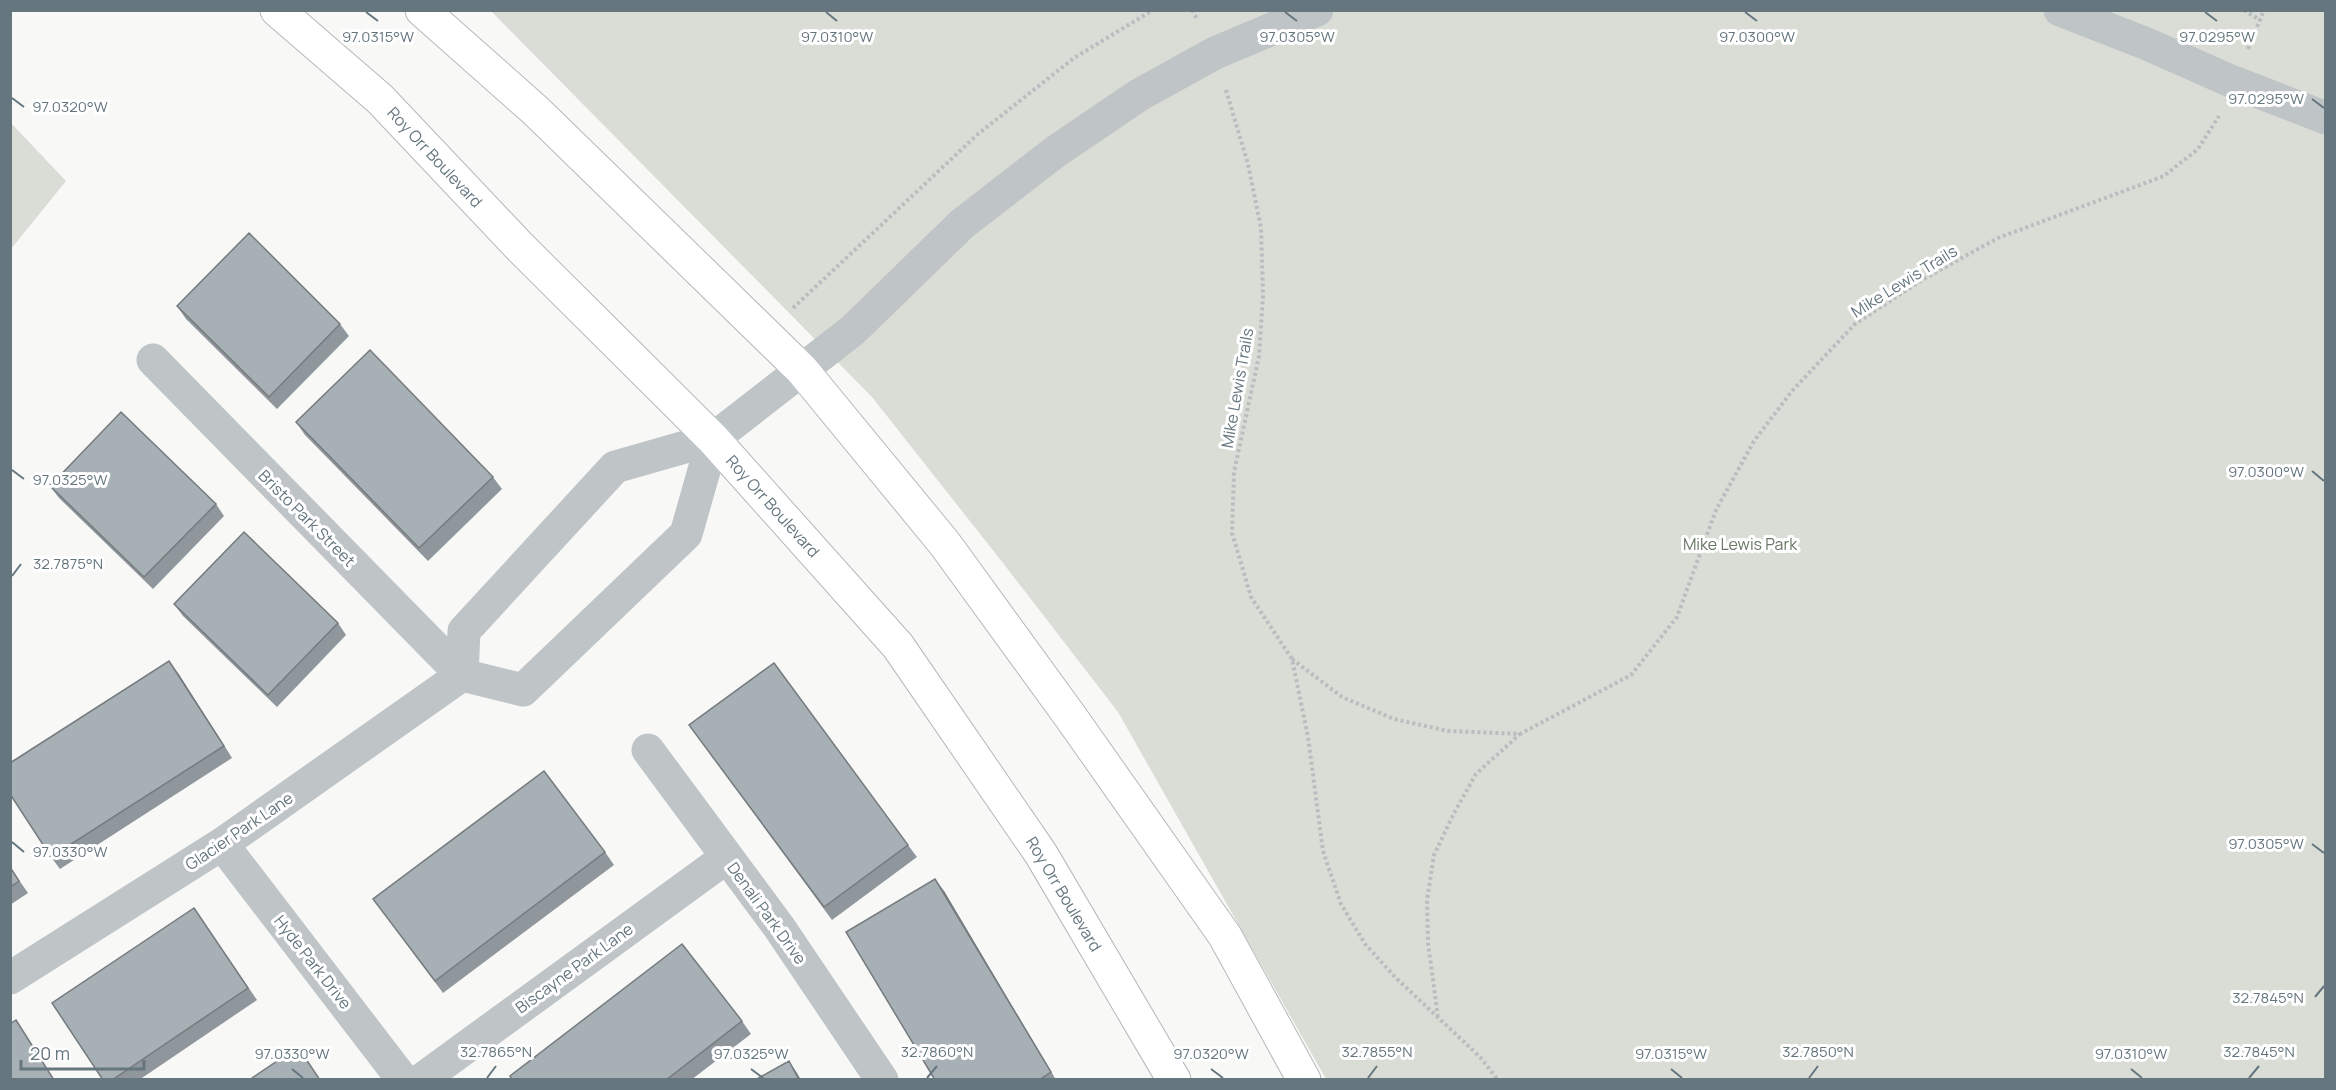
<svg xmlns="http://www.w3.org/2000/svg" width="2336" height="1090" font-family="Manrope,sans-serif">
	<rect width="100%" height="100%" fill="#f8f8f6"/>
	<path fill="#d9ddd5" d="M491,11H2325V1079H1326L1118,712L1003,563L872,397Z
		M11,123L66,181L11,249Z"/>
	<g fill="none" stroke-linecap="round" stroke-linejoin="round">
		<defs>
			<path id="major" d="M277,10L380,99L520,247L713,439L898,646L1041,854L1174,1080
				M422,10L535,110L802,370L945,544L1070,716L1225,936L1304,1080"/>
		</defs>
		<use href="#major" stroke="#b3b9bc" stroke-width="35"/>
		<path stroke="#babdbf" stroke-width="4" stroke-dasharray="3 3" stroke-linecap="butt" d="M1192,10L1197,19
			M2244,10L2260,20
			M2248,49L2264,10
			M1226,90L1248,164L1261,228L1263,296L1259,356L1234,472L1232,533L1251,597L1292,659L1308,737L1323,851L1341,904L1365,944L1396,978L1480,1057L1498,1080
			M793,308L978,134L1074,58L1153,10
			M1292,659L1342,697L1394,719L1448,731L1520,734L1631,675L1677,617L1716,510L1754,441L1792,391L1855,324L1922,280L1998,238L2164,176L2198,149L2219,116
			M1438,1017L1428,943L1427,900L1434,855L1454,813L1476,774L1520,734"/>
		<path stroke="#bfc4c7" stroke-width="33" d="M2060,10L2147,44L2233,82L2326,118
			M153,360L462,675
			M462,675L464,631L615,467L713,439L853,330L962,224L1055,152L1139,95L1215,53L1317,10
			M648,750L779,927L882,1080
			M222,844L403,1080
			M10,978L222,844L462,675L523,690L686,534L713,439
			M421,1080L727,857"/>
		<use href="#major" stroke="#fff" stroke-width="33"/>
	</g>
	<path fill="#90979c" d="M177,306L340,324L349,336L277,409L186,319Z
		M296,422L493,477L502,489L428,561L305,435Z
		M50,486L216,504L224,516L153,589L59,498Z
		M174,604L338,623L346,635L277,707L183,616Z
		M178,673L232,758L60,869L51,857Z
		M698,737L908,845L917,857L832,920Z
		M605,852L614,865L443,993L373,899Z
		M10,867L28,893L10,905Z
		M944,891L1056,1080H935Z
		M194,908L257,1000L139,1080H103Z
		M742,1021L751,1034L691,1080H512Z"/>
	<path fill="#757b7f" d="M169,661L178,673L232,758L224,746Z
		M935,879L944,891L1056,1080L1051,1072Z
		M789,1061L797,1073L801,1080H799Z"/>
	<path fill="#a7b0b5" stroke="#757b7f" stroke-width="1.5" d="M249,233L340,324L269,397L177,306Z
		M370,350L493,477L419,548L296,422Z
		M121,412L216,504L144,577L50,486Z
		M244,532L338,623L268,695L174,604Z
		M169,661L224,746L51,857L10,794V763Z
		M774,663L908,845L824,907L689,725Z
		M544,771L605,852L435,981L373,899Z
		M10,867L19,881L10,887Z
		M935,879L1051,1072L1039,1080H935L846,932Z
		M194,908L248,988L112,1080H103L52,1003Z
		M682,944L742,1021L666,1080H512L510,1076Z
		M16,1020L54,1080H10V1024Z
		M298,1047L320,1080H249Z
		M789,1061L799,1080H755Z"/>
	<path fill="none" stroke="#65767f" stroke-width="2" d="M366,12L378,21M826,12L837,21M1285,12L1297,21M1745,12L1757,21M2205,12L2217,21M12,98L24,107M2312,99L2324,108M12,470L24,479M2312,471L2324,481M12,576L21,564M12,842L24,852M2312,844L2324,853M2315,997L2324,986M292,1069L303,1078M751,1069L763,1078M1211,1069L1223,1078M1671,1069L1682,1078M2131,1069L2142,1078M487,1078L496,1066M927,1078L937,1066M1368,1078L1377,1066M1809,1078L1818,1066M2249,1078L2259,1066"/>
	<g text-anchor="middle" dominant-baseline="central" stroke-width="6" stroke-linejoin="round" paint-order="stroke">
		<g font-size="16" fill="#65767f" stroke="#fff">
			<text transform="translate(435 157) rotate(47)">Roy Orr Boulevard</text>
			<text transform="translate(1904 281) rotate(-32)">Mike Lewis Trails</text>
			<text transform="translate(1237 388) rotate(-80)">Mike Lewis Trails</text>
			<text transform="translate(773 506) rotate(48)">Roy Orr Boulevard</text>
			<text transform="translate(307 518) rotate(45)">Bristo Park Street</text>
			<text transform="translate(239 831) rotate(-34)">Glacier Park Lane</text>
			<text transform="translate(1064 894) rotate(59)">Roy Orr Boulevard</text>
			<text transform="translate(767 913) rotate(54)">Denali Park Drive</text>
			<text transform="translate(313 962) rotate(52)">Hyde Park Drive</text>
			<text transform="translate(574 968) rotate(-36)">Biscayne Park Lane</text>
		</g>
		<g font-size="16" fill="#687864" stroke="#fff">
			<text x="1740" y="544">Mike Lewis Park</text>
		</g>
	</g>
	<g font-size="15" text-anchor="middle" fill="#65767f" stroke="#fff" stroke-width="6" stroke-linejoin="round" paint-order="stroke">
		<text x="378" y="42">97.0315°W</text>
		<text x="837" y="42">97.0310°W</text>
		<text x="1297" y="42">97.0305°W</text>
		<text x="1757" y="42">97.0300°W</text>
		<text x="2217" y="42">97.0295°W</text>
		<text x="2266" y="104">97.0295°W</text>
		<text x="70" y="112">97.0320°W</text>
		<text x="2266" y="477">97.0300°W</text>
		<text x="70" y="485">97.0325°W</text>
		<text x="68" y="569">32.7875°N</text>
		<text x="2266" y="849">97.0305°W</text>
		<text x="70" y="857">97.0330°W</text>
		<text x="2268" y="1003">32.7845°N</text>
		<text x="496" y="1057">32.7865°N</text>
		<text x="937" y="1057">32.7860°N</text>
		<text x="1377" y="1057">32.7855°N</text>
		<text x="1818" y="1057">32.7850°N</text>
		<text x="2259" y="1057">32.7845°N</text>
		<text x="292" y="1059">97.0330°W</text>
		<text x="751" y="1059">97.0325°W</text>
		<text x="1211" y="1059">97.0320°W</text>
		<text x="1671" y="1059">97.0315°W</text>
		<text x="2131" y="1059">97.0310°W</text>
	</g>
	<rect width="2336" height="1090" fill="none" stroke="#65767f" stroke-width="24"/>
	<path d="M21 1060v9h123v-9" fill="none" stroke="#65767f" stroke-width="3"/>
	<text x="30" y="1060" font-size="18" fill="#65767f" stroke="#ffffff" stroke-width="4.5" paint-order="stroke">20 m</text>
</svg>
